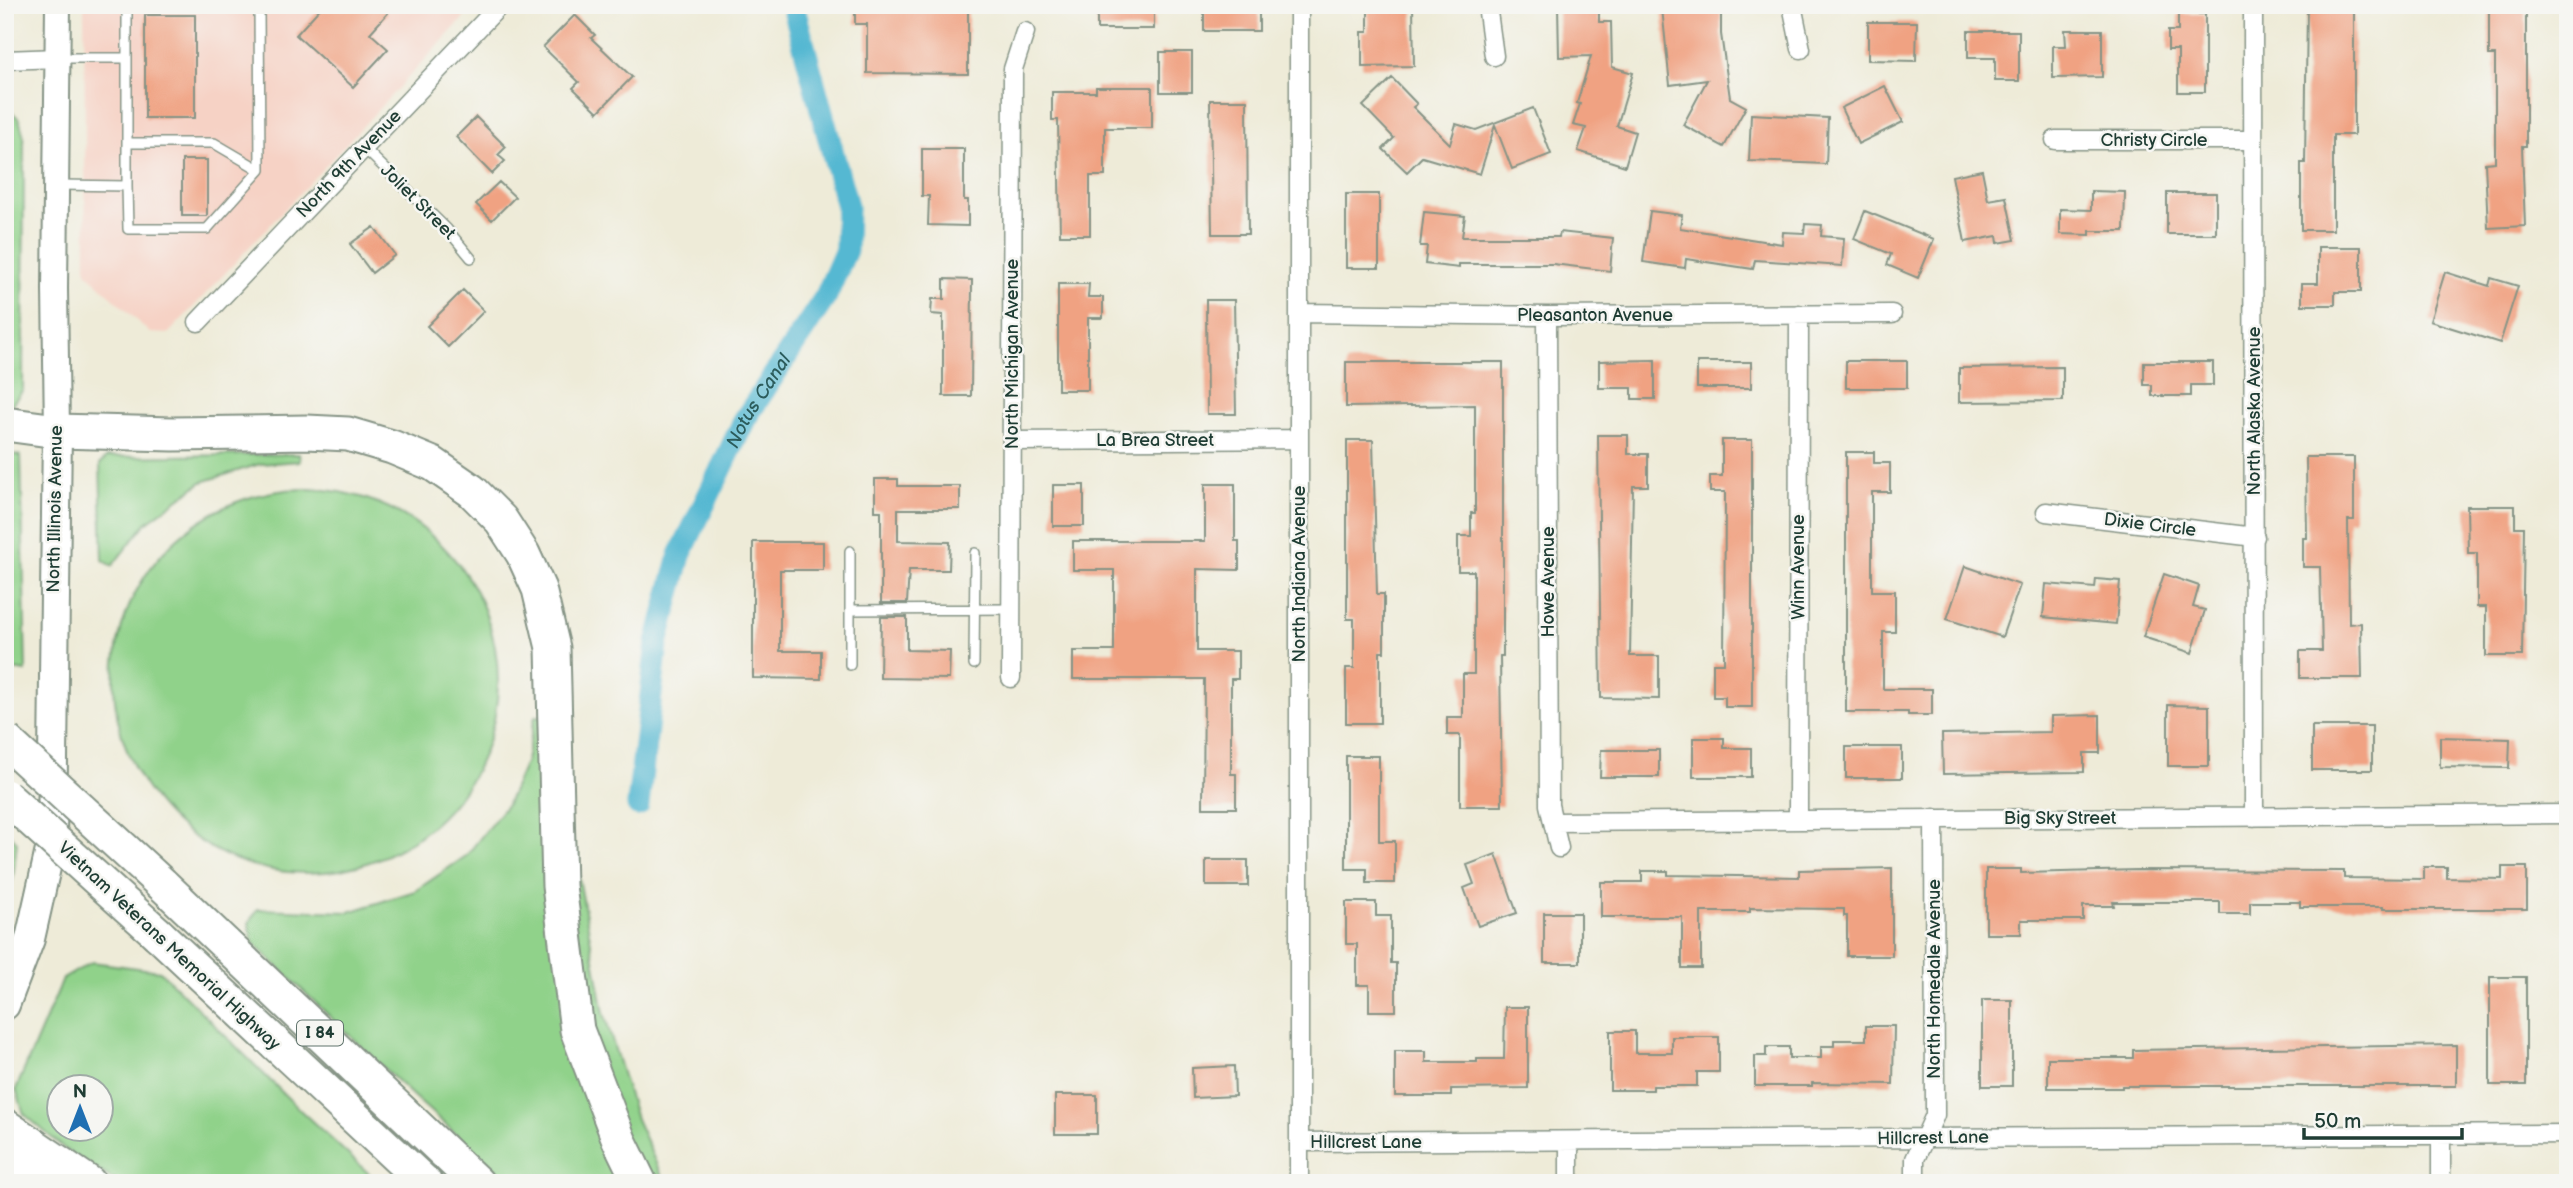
<svg xmlns="http://www.w3.org/2000/svg" width="2573" height="1188" font-family="'Balsamiq Sans',sans-serif">
	<rect width="100%" height="100%" fill="#f6f6f2"/>
	<filter id="ink" filterUnits="userSpaceOnUse"><feTurbulence type="fractalNoise" baseFrequency=".0143" numOctaves="2"/><feDisplacementMap in="SourceGraphic" scale="14" xChannelSelector="R" yChannelSelector="G"/><feConvolveMatrix kernelMatrix="1 2 1 2 8 2 1 2 1" color-interpolation-filters="sRGB"/></filter>
	<filter id="wash" filterUnits="userSpaceOnUse"><feTurbulence type="fractalNoise" baseFrequency=".00686" numOctaves="4" result="noise"/><feDisplacementMap in="SourceGraphic" scale="28" xChannelSelector="R" yChannelSelector="G"/><feGaussianBlur stdDeviation="1.57" result="paint"/><feColorMatrix in="noise" values="0 0 0 0 0 0 0 0 0 0 0 0 0 0 0 0 0 1.4 0 .05"/><feComposite in="paint" operator="in"/></filter>
	<g filter="url(#wash)">
		<rect width="100%" height="100%" fill="#eeebd8"/>
		<path fill="#f6d2c5" d="M84,5H476L168,334L150,333L86,272Z"/>
		<path fill="#90d28a" stroke="#58885f" stroke-width="2" fill-rule="evenodd" d="M5,105L19,119L24,137L23,390L12,404L5,405Z
			M5,452L21,456L26,671L5,668Z
			M299,454L300,461L260,464L202,482L146,523L112,566L103,560L100,464L107,457Z
			M114 681a192 192 0 1 1 384 0a192 192 0 1 1-384 0Z
			M535,716L549,717L604,1013L636,1119L665,1183H511L412,1095L252,942L249,923L258,909L349,912L415,891L466,856L507,804L526,761Z
			M9,834L17,842L13,878L5,906V836Z
			M92,962L160,971L301,1111L379,1183H119L66,1150L24,1114L16,1089L63,979ZM60,1086H102V1128H60Z"/>
		<g fill="none" stroke-linecap="round" stroke-linejoin="round">
			<path stroke="#54b8d2" stroke-width="23" id="s1" d="M638,805L657,643L680,555L745,419L826,296L846,250L847,206L793,5"/>
		</g>
		<g id="blocks">
			<path fill="#f0a282" d="M323,5H379L388,13L370,33L388,49L353,87L296,35Z
				M855,5H968V74L867,73V24H855Z
				M1097,5H1154V29H1097Z
				M1204,5H1259V31H1204Z
				M1368,5H1413L1414,66L1362,67V32H1368Z
				M1558,5H1599V22H1611L1612,67L1633,73L1617,126L1635,132L1625,166L1578,151L1586,128L1573,125L1580,104L1577,103L1591,56L1559,57Z
				M2307,5H2354V135H2333V230H2301V163H2305Z
				M2499,5H2526V146H2522L2525,226L2488,228L2485,163L2495,162V55H2489V7Z
				M1662,8L1721,9V34L1730,98L1746,107L1724,147L1683,125L1707,80L1670,85Z
				M2178,14H2205V92H2178V50H2168V31H2178Z
				M145,15H195V118H145Z
				M575,15L595,35L591,38L632,77L598,112L573,88L579,82L543,47Z
				M1868,22H1917L1916,61L1868,60Z
				M2065,30H2102V77L2053,78V46H2066Z
				M1968,31H2019V81H1995V58H1968Z
				M1160,52H1192V92H1160Z
				M1392,78L1417,104L1413,107L1450,144L1456,124L1476,130L1533,108L1551,154L1512,169L1495,125L1480,174L1422,157L1407,172L1383,149L1394,138L1363,106Z
				M1885,86L1903,122L1858,144L1841,108Z
				M1096,87H1152V128H1105V176H1090V235H1060L1058,120H1052V92H1096Z
				M1210,100H1247L1248,234H1212Z
				M1751,114L1828,118L1826,164L1749,161Z
				M476,117L506,147L498,155L505,161L492,174L456,137Z
				M922,149H964V200H968V226L928,225L929,196H922Z
				M182,160H207V216H182Z
				M1982,170L1988,200L2006,197L2015,240L1998,243L1997,236L1965,242L1952,176Z
				M499,182L515,197L492,220L476,204Z
				M2091,191L2125,192L2124,231H2090V235L2060,234V209L2091,210Z
				M2167,193H2216V234H2167Z
				M1346,194H1379V268H1346Z
				M1650,211L1682,215L1680,228L1782,244L1783,232L1804,233L1805,224L1822,225L1821,236L1844,238L1842,266L1755,260L1753,269L1686,259L1685,268L1643,262Z
				M1865,211L1934,239L1918,278L1887,265L1891,254L1854,239Z
				M1424,212L1465,216L1462,237H1559L1560,232L1613,238L1610,271L1553,264H1459V268L1425,264L1427,246H1420Z
				M374,227L395,255L372,273L350,244Z
				M2318,247H2361V292H2335V305H2302V283H2318Z
				M2445,272L2489,286L2491,278L2518,286L2500,343L2430,321Z
				M944,279L972,280L971,396H943V315L931,314L932,299H944Z
				M1058,284H1089L1088,297H1103V318H1088V390H1058Z
				M463,290L484,311L448,347L427,326Z
				M1206,300H1234L1236,414H1207Z
				M1655,360V399H1632V388H1599V361Z
				M1846,361H1907V388H1846Z
				M1346,362H1503V656H1500L1502,806H1460V735H1447V717H1463V674H1474V571H1458V536H1471V513H1475V405L1346,407Z
				M1697,362H1751V388H1697Z
				M2144,362H2213V385H2191V396H2152V385H2144Z
				M2063,367V401L1959,402V368Z
				M1598,435H1628V454H1648V486H1633L1630,656H1659V699L1601,698Z
				M1347,440H1373L1377,594H1384V652H1380V723H1346V668H1354V619H1347Z
				M1722,440H1752V707H1725V697H1713V663H1724L1725,492H1710V476H1722Z
				M1846,452H1874V463H1890V492H1872V591H1895V632H1883V689H1932V715H1908V712H1846Z
				M2306,457H2354V520H2348L2349,624L2361,623L2362,678H2300V651H2322L2320,567H2303V538H2307Z
				M875,479H898V486H960V509H898V541L950,542L949,570H909L907,603H881V511H875Z
				M1205,484H1235V541H1239V570L1197,569V651H1238V679H1231V774H1236V808H1203L1204,679H1073V651H1114V570H1073V541H1205Z
				M1053,485H1084V526H1053Z
				M2467,506H2515V527H2524L2522,656H2486V607H2477V553H2468Z
				M753,542H823V570H780V651H821V679L753,678Z
				M1965,566L2020,585L2002,637L1947,619Z
				M2164,574L2199,586L2193,607L2205,610L2192,653L2143,637Z
				M2096,579L2120,581L2116,624L2043,617L2046,584L2095,588Z
				M881,617H907V650L950,651L949,679L880,678Z
				M2168,705L2209,706V766H2168Z
				M2100,715V753H2084V772L1943,774L1942,734L2051,732V716Z
				M2312,726H2372V770H2312Z
				M2440,737L2510,739L2509,768L2440,767Z
				M1693,738H1724V748H1751V777H1693Z
				M1846,747H1902V778H1846Z
				M1601,750H1659V777H1600Z
				M1346,756H1379V841H1395V883H1367V869H1346Z
				M1496,854L1517,913L1478,926L1464,888L1474,884L1467,865Z
				M1206,860H1248V886H1206Z
				M2424,867H2447V878L2502,879V867H2527V909H2383V907H2300V902H2250V914H2220V902H2113L2114,906H2083V920H2021V934H1986V869H2021V873L2137,870L2344,871V878L2424,879Z
				M1892,868V956H1847V916H1844V909L1750,908V912H1701V968H1682V917H1601V882H1642V871H1668V875L1799,877V870Z
				M1346,902H1376V916H1391V963H1396V1011H1369V985H1357V944H1346Z
				M1544,913H1580V963H1544Z
				M2490,977H2526V1085H2490Z
				M1982,1000H2012V1086H1982Z
				M1505,1007H1528V1088L1451,1089V1096H1395V1051H1426V1062H1477V1059H1504Z
				M1866,1026H1894L1893,1084L1812,1083V1086H1755V1056H1766V1047H1789V1058H1821V1046H1834V1040H1866Z
				M1610,1031H1635V1053H1672V1037H1719V1072H1697V1086H1653V1090H1610Z
				M2456,1045V1086H2122V1088H2048V1058H2133V1050Z
				M1234,1066L1235,1096L1193,1098L1192,1068Z
				M1055,1095H1097V1134H1055Z"/>
		</g>
	</g>
	<g filter="url(#ink)">
		<use href="#blocks" fill-opacity="0" stroke="#869486" stroke-width="2"/>
		<g fill="none" stroke-linecap="round" stroke-linejoin="round">
			<defs>
				<path id="lane" d="M127,58V5
					M127,143H214L260,170
					M364,148L447,229L471,258
					M59,185L127,186V58H60
					M127,186L128,229H207L260,170L259,5
					M850,551V665
					M850,610L1012,609
					M974,664L975,553"/>
				<path id="street" d="M1487,5L1494,56
					M1792,5L1801,49
					M2253,5L2254,817
					M5,60L58,58
					M2055,140H2252
					M1299,313L1547,316L1892,314
					M1547,316L1549,805L1559,848
					M198,322L500,5
					M1012,441L1299,439
					M2046,512L2255,537
					M1011,678L1013,69L1025,32
					M1798,820L1799,314
					M1553,822L2568,814
					M2441,1135V1183
					M1299,1142L2568,1134
					M1569,1142V1183
					M1299,1183V5
					M1915,1183V1159L1935,1115L1934,818"/>
				<path id="secondary" d="M57,431L55,289L58,5"/>
				<path id="primary" d="M5,1005L30,939L52,841L57,431"/>
				<path id="highway" d="M5,424L57,431L173,434L307,432L348,434L392,447L433,464L472,491L501,520L523,554L539,589L553,648L559,886L577,1030L619,1140L640,1183
					M162,884L477,1183
					M158,934L425,1183
					M5,1126L89,1183
					M5,1163H23L61,1175"/>
			</defs>
			<use href="#lane" stroke="#869486" stroke-width="12"/>
			<use href="#street" stroke="#869486" stroke-width="21"/>
			<use href="#secondary" stroke="#869486" stroke-width="28"/>
			<use href="#primary" stroke="#869486" stroke-width="32"/>
			<use href="#highway" stroke="#869486" stroke-width="37"/>
			<use href="#lane" stroke="#fff" stroke-width="9"/>
			<use href="#street" stroke="#fff" stroke-width="18"/>
			<use href="#secondary" stroke="#fff" stroke-width="24"/>
			<use href="#primary" stroke="#fff" stroke-width="28"/>
			<use href="#highway" stroke="#fff" stroke-width="33"/>
			<defs>
				<path id="highway-bridge" d="M5,740L162,884
					M5,796L158,934"/>
			</defs>
			<use href="#highway-bridge" stroke="#869486" stroke-width="37" stroke-linecap="butt"/>
			<use href="#highway-bridge" stroke="#fff" stroke-width="33"/>
		</g>
	</g>
	<g text-anchor="middle" dominant-baseline="central" stroke-width="5" stroke-linejoin="round" paint-order="stroke">
		<rect fill="#f6f6f2" stroke="#60746d" stroke-width="2" x="297" y="1020.5" width="46" height="25" rx="5"/>
		<g font-size="16" font-weight="bold" fill="#1f3d34">
			<text x="320" y="1033">I 84</text>
		</g>
		<g font-size="18" fill="#1f3d34" stroke="#f6f6f2">
			<text x="2154" y="140">Christy Circle</text>
			<text transform="translate(349 164) rotate(-46)">North 9th Avenue</text>
			<text transform="translate(418 202) rotate(45)">Joliet Street</text>
			<text x="1595" y="315">Pleasanton Avenue</text>
			<text transform="translate(1012 354) rotate(-90)">North Michigan Avenue</text>
			<text transform="translate(2254 411) rotate(-90)">North Alaska Avenue</text>
			<text x="1155" y="440">La Brea Street</text>
			<text transform="translate(55 509) rotate(-89)">North Illinois Avenue</text>
			<text transform="translate(2150 525) rotate(7)">Dixie Circle</text>
			<text transform="translate(1798 567) rotate(-90)">Winn Avenue</text>
			<text transform="translate(1299 574) rotate(-90)">North Indiana Avenue</text>
			<text transform="translate(1548 582) rotate(-90)">Howe Avenue</text>
			<text x="2060" y="818">Big Sky Street</text>
			<text transform="translate(169 946) rotate(43)">Vietnam Veterans Memorial Highway</text>
			<text transform="translate(1934 979) rotate(-90)">North Homedale Avenue</text>
			<text transform="translate(1933 1138) rotate(-1)">Hillcrest Lane</text>
			<text x="1366" y="1142">Hillcrest Lane</text>
		</g>
		<g font-size="19" font-style="italic" fill="#2c5c5c" stroke="#f6f6f2">
			<text stroke="none"><textPath href="#s1" startOffset="427">Notus Canal</textPath></text>
		</g>
	</g>
	<rect width="2573" height="1188" fill="none" stroke="#f6f6f2" stroke-width="28"/>
	<g transform="translate(80 1108)"><circle r="33" fill="#f6f6f2" stroke="#a0aca6" stroke-width="2"/>
	<path d="M0-5L12 26L0 18L-12 26Z" fill="#1f6fb2"/>
	<text y="-10" font-size="19" font-weight="bold" text-anchor="middle" fill="#1f3d34">N</text>
	</g>
	<path d="M2304 1128v10h158v-10" fill="none" stroke="#1f3d34" stroke-width="3.5"/>
	<text x="2314" y="1128" font-size="21" fill="#1f3d34" stroke="#f6f6f2" stroke-width="5" paint-order="stroke">50 m</text>
</svg>
